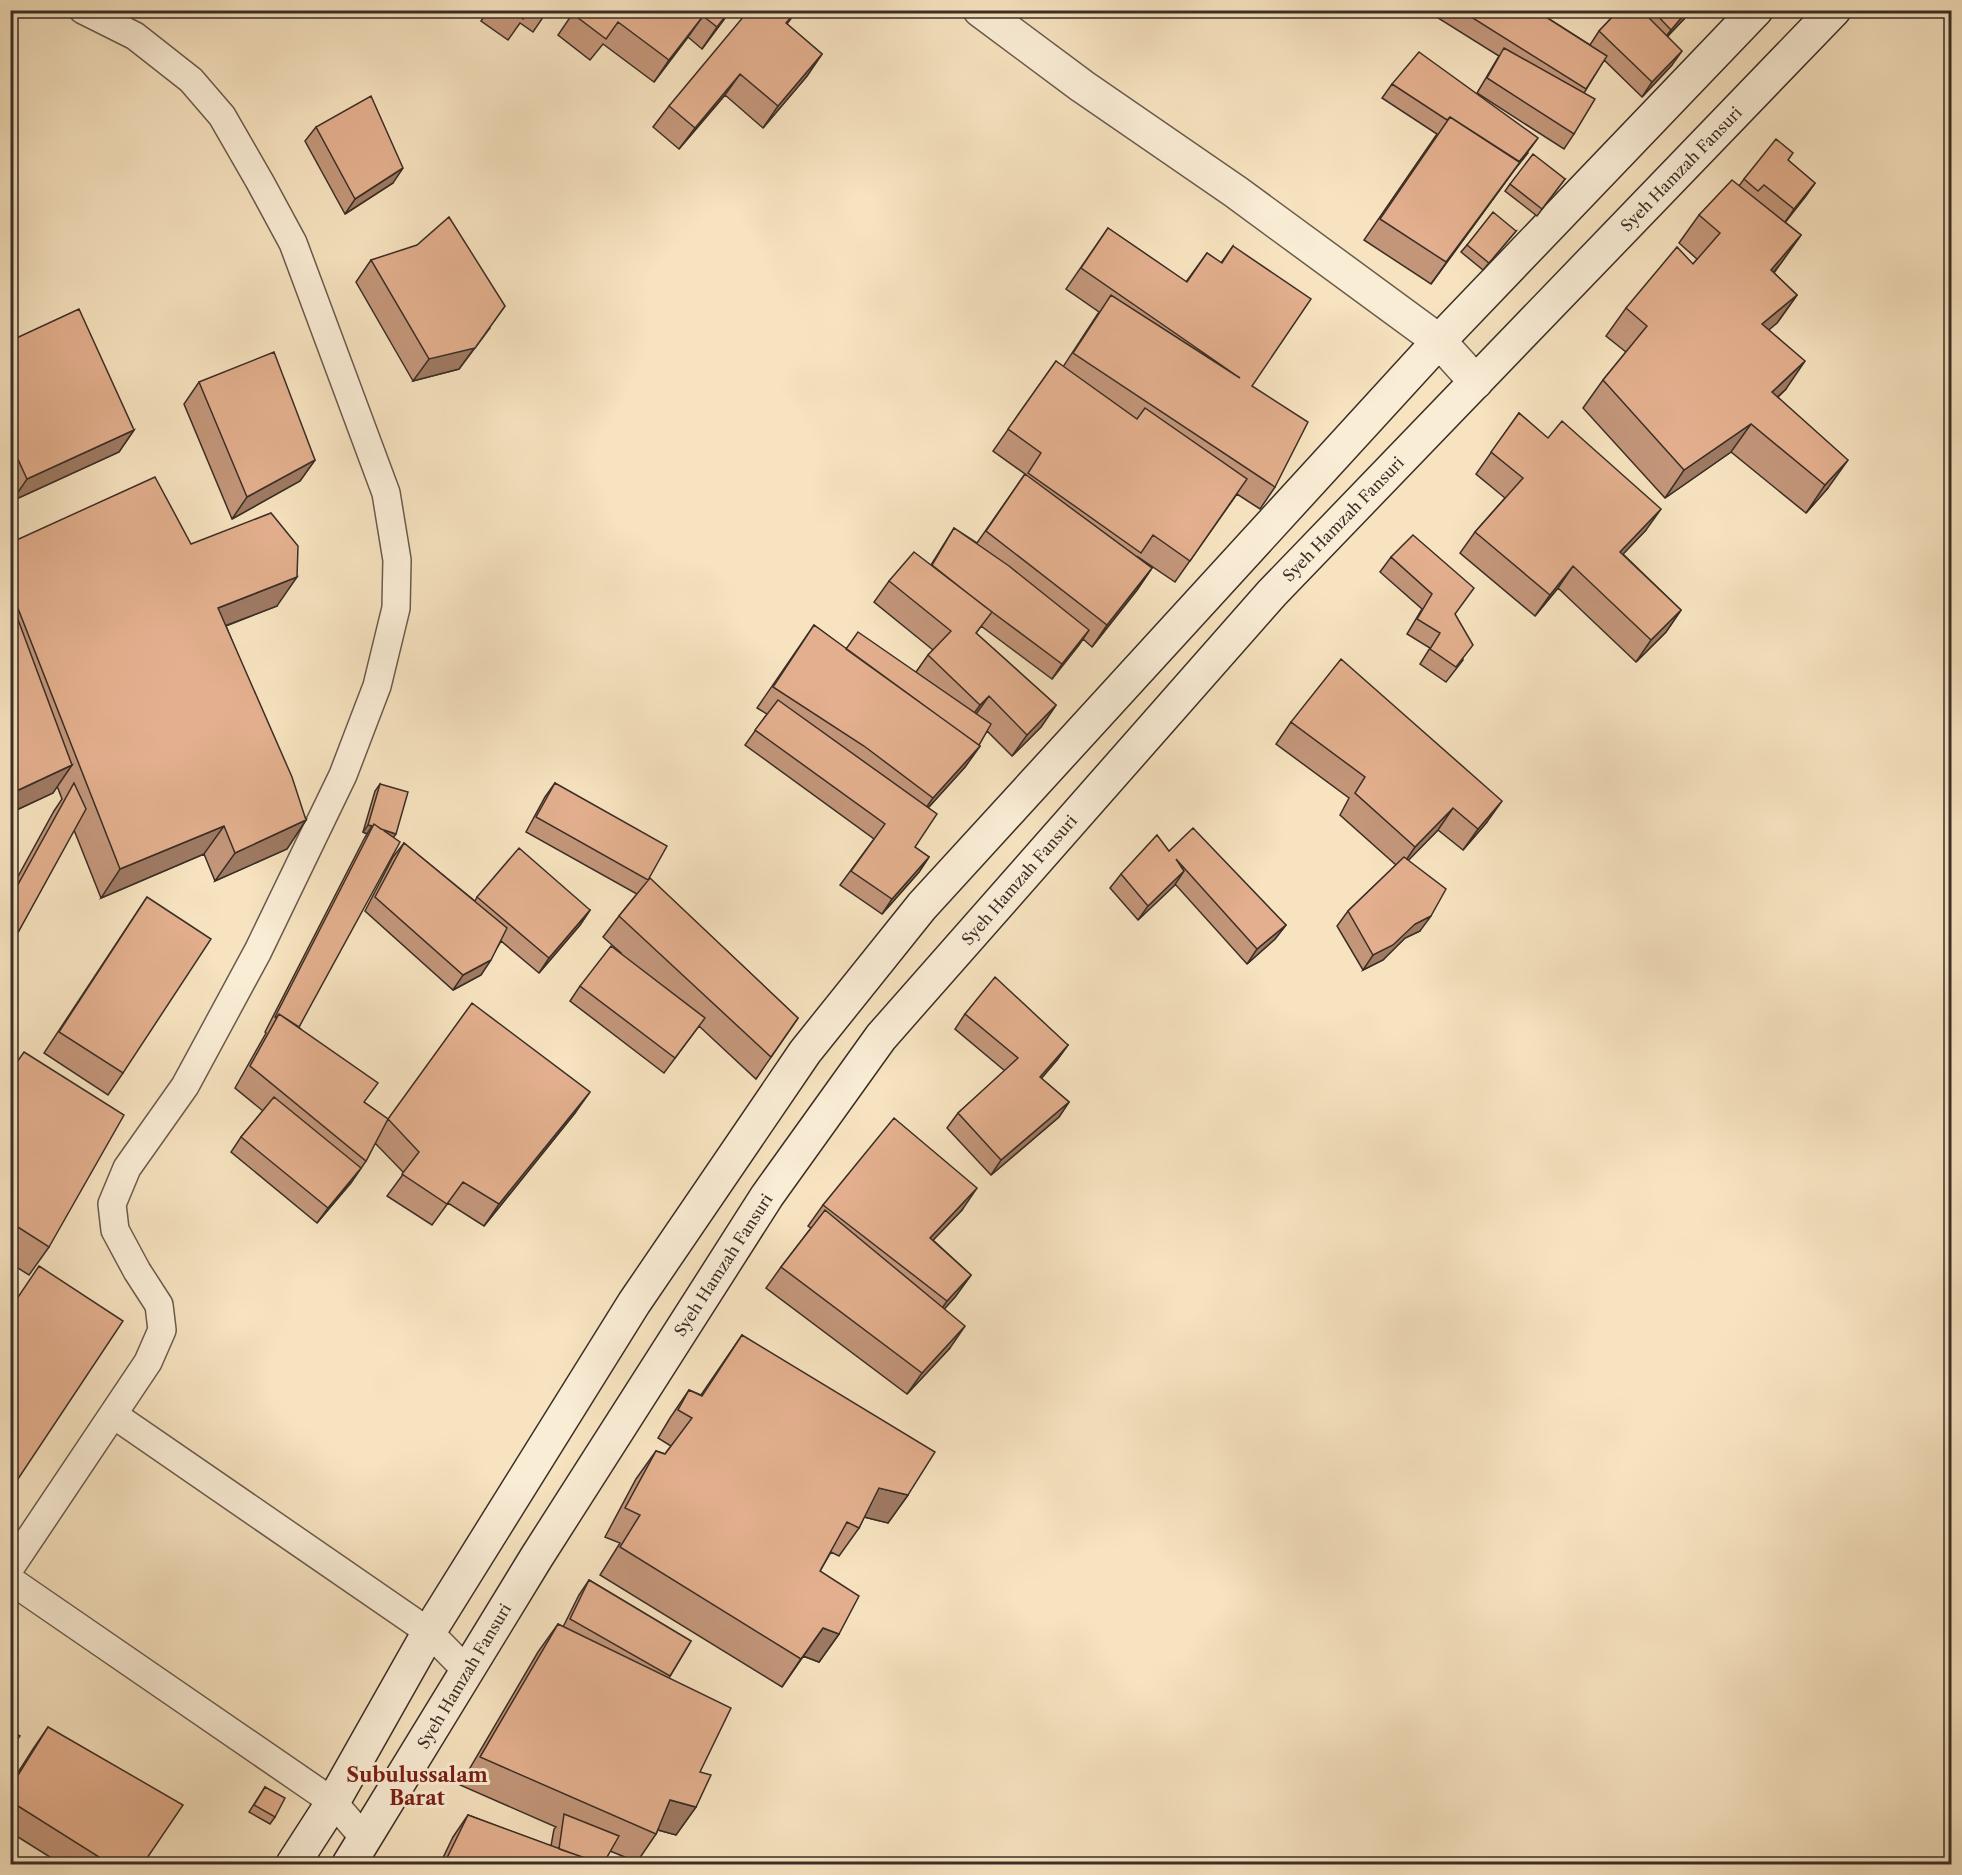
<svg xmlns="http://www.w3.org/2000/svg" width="1962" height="1875" font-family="'Libre Caslon Text',serif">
	<rect width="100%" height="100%" fill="#f7e3c0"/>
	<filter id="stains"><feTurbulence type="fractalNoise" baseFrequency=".00333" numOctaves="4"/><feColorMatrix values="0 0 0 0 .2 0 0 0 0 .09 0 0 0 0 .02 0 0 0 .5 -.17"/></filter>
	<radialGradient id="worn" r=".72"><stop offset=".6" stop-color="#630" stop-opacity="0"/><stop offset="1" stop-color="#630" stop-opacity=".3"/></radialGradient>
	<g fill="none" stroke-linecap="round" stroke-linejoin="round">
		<defs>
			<path id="lane" d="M114,1415L429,1632L467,1671
				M10,1568L148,1362L162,1330L159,1305L137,1271L115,1230L112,1204L127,1168L185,1086L258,951L343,775L377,686L396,608L397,560L386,493L293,243L260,182L222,116L191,80L135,36L83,10
				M10,1580L333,1802L365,1839"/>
			<path id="street" d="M980,10L1082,86L1236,192L1439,341L1476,382"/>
			<path id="secondary" d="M293,1864L333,1802L429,1632L634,1303L805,1052L922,906L1439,341L1756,10
				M349,1864L536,1558L767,1196L881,1037L1272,593L1834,10"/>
		</defs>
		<use href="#lane" stroke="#6a5b4c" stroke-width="30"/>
		<use href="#street" stroke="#6a5b4c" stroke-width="36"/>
		<use href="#secondary" stroke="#3b2e26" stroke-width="36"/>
		<use href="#lane" stroke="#faedd6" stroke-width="27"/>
		<use href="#street" stroke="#faedd6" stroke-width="33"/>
		<use href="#secondary" stroke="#faedd6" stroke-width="33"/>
	</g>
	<path fill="#c3967a" stroke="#3b2e26" stroke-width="1.5" d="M488,10H548L533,32L520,23L508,40L481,21Z
		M575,10H731L702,49L688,37L654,82L603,44L590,60L558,35Z
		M1431,10H1535L1590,45L1599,31L1619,10H1690L1684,19L1668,36L1672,65L1642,97L1604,60L1584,93L1574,134L1564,149L1477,93L1499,56L1430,13Z
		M795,13L787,24L822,54L807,76L763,128L725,95L679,149L653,127L669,106Z
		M1392,84L1528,153L1515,169L1431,284L1364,240L1437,134L1382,98Z
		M316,127L393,183L345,214L305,141Z
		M1788,160L1815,183L1805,197L1785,222L1801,235L1781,263L1774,273L1797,295L1777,323L1769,329L1786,389L1778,397L1828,488L1806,513L1731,452L1665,498L1583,408L1603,380L1626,352L1606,336L1626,308L1693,264L1697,259L1679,243L1699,215L1739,186L1744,179Z
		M1565,179L1537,216L1505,191L1510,184Z
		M1108,228L1186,282L1207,253L1221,263L1233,246L1252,386L1275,487L1260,509L1237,494L1175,582L1138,557V558L1152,568L1137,590L1092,647L1083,639L1052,679L981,626L976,633L1056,705L1041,727L1012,756L987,731L979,745L980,746L965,767L928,808L915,847L929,857L919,872L882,914L840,885L874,839L745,745L767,714L757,708L814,625L846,649L916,672L928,655L933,650L874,602L889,581L931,565L954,528L977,543L1025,474L993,451L1056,361L1063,367L1099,312L1066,289Z
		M1516,231L1483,270L1461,252L1467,245Z
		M371,260L490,328L459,369L413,381L356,282Z
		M10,341L134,430L119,452L12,501L10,497Z
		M199,382L315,460L300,481L232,519L184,404Z
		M1519,413L1646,530L1623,554L1681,610L1666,632L1636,662L1558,588L1535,616L1460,553L1475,532L1505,498L1476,474Z
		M10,543L191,544L277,606L226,626L306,820L287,849L215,881L204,854L101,898L74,830L10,947V891L54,811L62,799L57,786L53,793L10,813Z
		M1391,557L1455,614L1463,660L1446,682L1420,664L1430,648L1407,634L1422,609L1380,572Z
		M1291,722L1487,822L1463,850L1438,830L1408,860L1420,931L1405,938L1383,960L1363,970L1337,926L1348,911L1396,865L1340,815L1349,798L1276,744Z
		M555,783L649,878L798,1018L756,1079L699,1026L664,1073L570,1001L580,986L621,953L603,937L619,916L637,894L526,832L545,797Z
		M380,784L393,837L299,1027L364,1102L388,1119L575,1113L484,1226L448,1203L432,1225L387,1196L404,1173L375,1143L366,1161L351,1183L317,1223L231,1152L241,1137L263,1111L235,1088L266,1033L265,1032L364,839L367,834L363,832L375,791Z
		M404,843L475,901L477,897L590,910L580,925L539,973L501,941L481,975L453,990L365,911L393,857Z
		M1169,851L1286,925L1275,939L1247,964L1175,884L1138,920L1110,888L1121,874Z
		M147,897L123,1073L108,1095L44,1053Z
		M965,1014L1068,1045L1057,1060L1041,1078L1069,1102L1059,1117L991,1175L947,1128L958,1113L1005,1071L955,1029Z
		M10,1072L49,1247L29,1275L10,1263Z
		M823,1205L962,1210L933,1240L971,1275L955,1297L944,1309L950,1348L907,1394L766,1288L781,1267L811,1228L808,1226Z
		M742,1335L908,1495L888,1523L864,1517L859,1528L839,1556L831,1552L820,1571L839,1634L819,1662L803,1656L782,1687L600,1575L620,1543L605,1537L636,1479L656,1451L665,1454L671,1446L658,1438L670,1418L689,1390L701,1395Z
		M589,1580L691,1641L669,1678L700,1772L696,1807L676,1835L658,1830L656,1834L637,1862L610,1851L603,1864H440L453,1837L468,1815L551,1846L554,1829L556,1827L460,1785L538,1652L558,1624L563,1627L579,1595Z
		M48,1727L143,1864H61L10,1832V1785L33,1749Z
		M265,1787L275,1817L270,1824L249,1812Z"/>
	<path fill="#9f7a63" stroke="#3b2e26" stroke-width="1.5" d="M730,10H731L702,49L717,27Z
		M1688,10H1690L1684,19L1660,44L1671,30Z
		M703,16L688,37L654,82L669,60Z
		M1682,51L1672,65L1642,97L1652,82Z
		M822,54L807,76L763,128L778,106Z
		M740,74L725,95L679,149L695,128Z
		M1538,138L1515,169L1431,284L1516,165Z
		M403,168L393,183L345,214L355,199Z
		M1815,183L1805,197L1784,224L1794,209Z
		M1801,235L1781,263L1752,298L1771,270Z
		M1797,295L1777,323L1743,352L1762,324Z
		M505,306L459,369L413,381L429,359Z
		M1805,361L1786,389L1753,420L1772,392Z
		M1751,424L1731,452L1665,498L1684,470Z
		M134,430L119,452L12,501L27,479Z
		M315,460L300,481L232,519L247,497Z
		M1848,460L1828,488L1806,513L1825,485Z
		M1661,509L1646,530L1605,573L1620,552Z
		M1573,566L1558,588L1535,616L1550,595Z
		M1152,568L1137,590L1092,647L1107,625Z
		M297,577L277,606L198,636L218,608Z
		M1681,610L1666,632L1636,662L1651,640Z
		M1089,630L1079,645L1052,679L1062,664Z
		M989,696L974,717L965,726L980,705Z
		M1056,705L1041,727L1012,756L1027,735Z
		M980,746L965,767L918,819L933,798Z
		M72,765L53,793L10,813V794Z
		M1502,801L1487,822L1463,850L1478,829Z
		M1453,808L1438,830L1400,869L1415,847Z
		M306,820L287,849L215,881L235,853Z
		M368,825L372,826L367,834L363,832Z
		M224,826L204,854L101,898L120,869Z
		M373,826L396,834L391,841Z
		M929,857L919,872L882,914L892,899Z
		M1184,871L1174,886L1138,920L1148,906Z
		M590,910L580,925L539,973L549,958Z
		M1431,916L1420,931L1405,938L1383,960L1363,970L1373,955L1415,924Z
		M1286,925L1275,939L1247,964L1257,949Z
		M491,960L481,975L453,990L463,975Z
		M1068,1045L1057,1060L1030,1092L1040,1077Z
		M590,1092L575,1113L484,1226L499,1204Z
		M1069,1102L1059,1117L991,1175L1001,1160Z
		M361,1168L350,1183L317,1223L328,1208Z
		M977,1188L962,1210L915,1259L930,1238Z
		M971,1275L955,1297L932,1323L947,1301Z
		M965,1326L950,1348L907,1394L922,1373Z
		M879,1488L908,1495L888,1523L860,1516Z
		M823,1628L839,1634L819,1662L803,1656L782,1687Z
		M670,1800L696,1807L676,1835L651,1828Z"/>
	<path fill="#e3af8e" stroke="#3b2e26" stroke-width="1.5" d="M512,10H529L523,19Z
		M575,10H730L717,27L703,16L669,60L618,22L606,39L573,14Z
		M749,10H792L795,13L786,23L822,54L778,106L740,74L695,128L669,106Z
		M1460,10H1535L1607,56L1586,89Z
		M1619,10H1641L1682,51L1652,82L1599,31Z
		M1652,10H1688L1671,30Z
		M1504,48L1595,99L1574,134L1487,78Z
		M1419,52L1538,138L1519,162L1450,117L1447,120L1392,84Z
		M371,96L403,168L355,199L316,127Z
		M1450,117L1520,162L1446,262L1380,219Z
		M1776,139L1793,153L1788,160L1815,183L1794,209L1764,185L1758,191L1744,179Z
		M1533,154L1565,179L1542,209L1510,184Z
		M1732,180L1801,235L1771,270L1797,295L1762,324L1805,361L1772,392L1848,460L1825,485L1751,424L1684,470L1603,380L1647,326L1626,308L1677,247L1693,264L1720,233L1699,215Z
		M1493,212L1516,231L1489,263L1467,245Z
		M449,217L505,306L475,348L429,359L371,260L417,245Z
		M1108,228L1187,282L1207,253L1222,263L1233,246L1311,299L1252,386L1308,422L1275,487L1073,353L1111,295L1240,378L1081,268Z
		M79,309L134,430L27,479L10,442V341Z
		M274,352L315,460L247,497L199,382Z
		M1056,361L1137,419L1145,408L1247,479L1190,561L1153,535L1141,553L1028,473L1041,453L1008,429Z
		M1519,413L1548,438L1562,421L1661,509L1620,552L1681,610L1651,640L1573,566L1550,595L1475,532L1523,478L1491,452Z
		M1025,474L1152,568L1107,625L986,531Z
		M155,477L191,544L271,513L298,546L297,577L218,608L292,777L306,820L235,853L224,826L120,869L10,588V543Z
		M954,528L1009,566L1089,630L1062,664L984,606L932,565Z
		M1413,535L1474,588L1455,614L1473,645L1456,667L1430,649L1440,633L1417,619L1432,594L1391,557Z
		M914,552L992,612L976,633L1056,705L1027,735L989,696L980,705L928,655L951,631L889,581Z
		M10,598L72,765L10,794Z
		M814,625L980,746L933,798L864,746L773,687Z
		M858,632L991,724L979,745L846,649Z
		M1341,659L1502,801L1478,829L1453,808L1415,847L1355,793L1365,777L1291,722Z
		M778,700L937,814L915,847L929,857L892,899L851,871L885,824L755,730Z
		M74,783L86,809L10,947V899Z
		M555,783L667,846L648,880L536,817Z
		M380,784L408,792L396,834L381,829L374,824L373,826L368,825Z
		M374,824L400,842L299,1027L279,1014L276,1018L275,1017Z
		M1193,828L1286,925L1257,949L1176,859L1184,871L1148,906L1121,874L1157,835L1169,851Z
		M404,843L507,928L491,960L463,975L375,897Z
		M519,848L590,910L549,958L477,897Z
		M1404,857L1446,889L1431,916L1415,924L1393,945L1373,955L1348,911Z
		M650,878L798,1018L771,1057L619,916Z
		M147,897L211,939L123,1073L59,1032Z
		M611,946L705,1018L675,1058L580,986Z
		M995,977L1068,1045L1040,1077L1069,1102L1001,1160L958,1113L1018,1058L965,1014Z
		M472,1003L590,1092L499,1204L463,1182L447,1204L402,1174L419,1152L388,1119Z
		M279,1014L378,1083L364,1102L388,1119L366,1161L250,1066Z
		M24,1052L124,1115L49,1247L10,1222V1072Z
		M274,1097L361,1168L328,1208L241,1137Z
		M894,1118L977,1188L930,1238L971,1275L947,1301L823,1205Z
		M825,1210L965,1326L922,1373L781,1267Z
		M39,1266L123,1321L10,1491V1309Z
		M742,1335L935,1452L908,1495L879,1488L859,1528L847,1522L820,1571L859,1596L839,1634L823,1628L801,1659L620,1547L640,1515L625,1508L656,1451L665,1454L692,1418L678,1410L689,1390L702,1396Z
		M589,1580L691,1641L670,1676L570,1619Z
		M558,1624L731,1708L700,1772L711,1775L696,1807L670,1800L656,1834L480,1757Z
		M48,1727L183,1805L143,1864H110L10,1801V1788Z
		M10,1730L20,1736L10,1749Z
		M265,1787L285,1798L275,1817L254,1805Z
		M564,1814L619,1836L603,1864L559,1849Z
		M468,1815L601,1864H444Z"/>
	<g text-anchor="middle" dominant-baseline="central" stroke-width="6" stroke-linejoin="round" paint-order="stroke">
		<g font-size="16" fill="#3b2e26" stroke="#faedd6">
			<text transform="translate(1681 169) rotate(-46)">Syeh Hamzah Fansuri</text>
			<text transform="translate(1343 519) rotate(-46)">Syeh Hamzah Fansuri</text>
			<text transform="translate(1019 880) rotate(-49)">Syeh Hamzah Fansuri</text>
			<text transform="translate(723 1265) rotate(-57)">Syeh Hamzah Fansuri</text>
			<text transform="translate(464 1676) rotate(-59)">Syeh Hamzah Fansuri</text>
		</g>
		<g font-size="20" font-weight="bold" fill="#7a1f14" stroke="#faedd6">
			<text x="417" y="1775">Subulussalam<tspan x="417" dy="23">Barat</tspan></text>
		</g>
	</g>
	<rect width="1962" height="1875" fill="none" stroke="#f7e3c0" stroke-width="36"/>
	<rect x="12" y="12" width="1938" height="1851" fill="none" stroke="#3b2e26" stroke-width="3"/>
	<rect x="18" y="18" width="1926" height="1839" fill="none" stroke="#3b2e26" stroke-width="1.5"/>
	<rect width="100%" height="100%" filter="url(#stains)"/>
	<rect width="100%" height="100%" fill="url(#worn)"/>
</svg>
